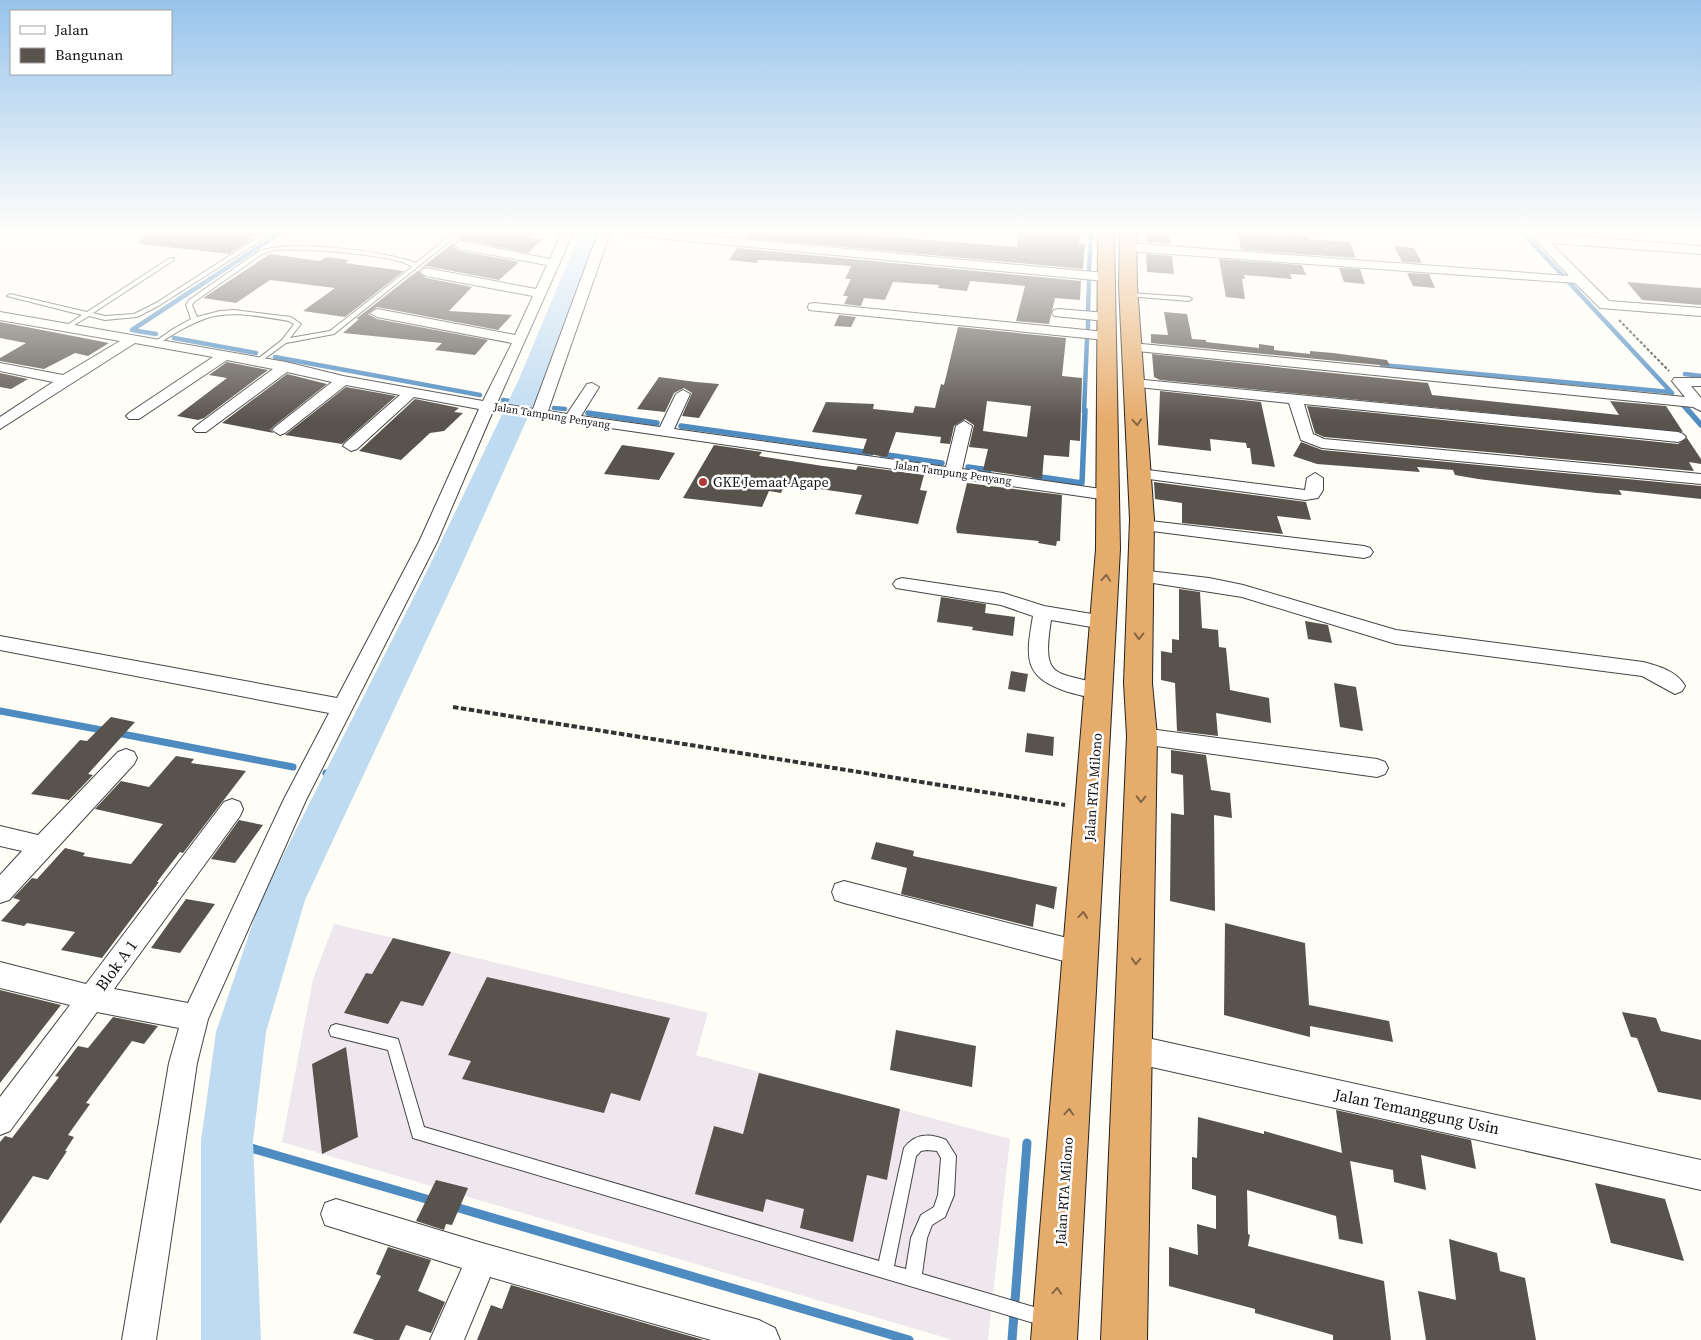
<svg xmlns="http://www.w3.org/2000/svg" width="1701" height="1340" font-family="'Source Serif 4',serif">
	<rect width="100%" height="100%" fill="#fefdf6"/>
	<path fill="#eee7ee" d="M334,924L708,1013L696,1055L1010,1139L988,1340H953L282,1142L313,979Z"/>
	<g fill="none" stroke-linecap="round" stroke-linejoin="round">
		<path stroke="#4e8bc0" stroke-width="4.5" d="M1523,233L1672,393
			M1089,271L1091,233
			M1088,310L1089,281
			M1088,321V328
			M156,334L132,330L280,233
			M174,338L256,353
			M275,357L480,395
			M1382,365L1670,392
			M1685,374L1701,376
			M503,400L530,404
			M1679,401L1689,412
			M554,408L565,409
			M1084,412L1087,339"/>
		<path stroke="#4e8bc0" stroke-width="5.5" d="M1688,410L1701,425
			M588,413L657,423
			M681,426L871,453
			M881,454L942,463
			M968,467L989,470
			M1034,476L1082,483L1085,410"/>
		<path stroke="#4e8bc0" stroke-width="7" d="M0,711L107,731
			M117,733L293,767
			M326,773L342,776"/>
		<path stroke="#4e8bc0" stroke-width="9" d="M227,1141L433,1201
			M452,1206L909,1340
			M1012,1340L1027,1143"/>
		<path fill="#bfdbf1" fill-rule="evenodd" d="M580,233H600L545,379L458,573L305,900L266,1032L253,1141L261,1340H201V1141L216,1032L261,899L426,573L519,379Z"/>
	</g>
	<path fill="#59534e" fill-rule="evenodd" d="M141,233H256L249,238H253L229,254L140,244Z
		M466,233H533L528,238L543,239L528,253L460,239L453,243V247L460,251L519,262L499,280L426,266L418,271L426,278L472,287L449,311L512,315L498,330L377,307L368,314L377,319L488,340L475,355L435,350L442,343L343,333L359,319H356Z
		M749,233H842L1017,247L1018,233H1080L1079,243L1085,244L1083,269L746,238Z
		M1146,233H1164V236H1169L1171,244L1146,242Z
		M1238,233L1286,236L1287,233L1309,237L1308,239L1350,242L1356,258L1241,250Z
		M1394,246L1414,248L1422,263L1402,262Z
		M737,248L1081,281L1080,300L1055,298L1049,324L1016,321L1025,286L970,281L967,291L938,288L939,285L893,282L885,300L864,298L861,306L844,304L848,296H843L851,279H845L851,266L763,260H758L757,263L729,260Z
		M270,254L320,261L326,257L349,260L345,263L404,271L345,317L303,311L335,288L270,280L236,303L203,298Z
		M1146,254L1172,256L1174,274L1147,272Z
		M1219,259L1302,265L1306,275L1290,274L1292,279L1244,275L1245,279H1242L1245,299L1226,297Z
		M1339,268L1360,269L1365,284L1344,282Z
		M1407,273L1429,274L1435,288L1413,286Z
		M1627,282L1701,288V305L1642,300Z
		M1164,312L1187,314L1192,339L1206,340V342L1259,348V344L1274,346V350L1310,354V351L1333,353L1387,360L1390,366L1151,343V334L1168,335Z
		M839,315L856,317L851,327L834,326Z
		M0,322L42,330L109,343L88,356L75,353L44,369L0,361V358L26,343L0,338Z
		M958,327L1066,338L1062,376L1082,378L1080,441L1070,440L1069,457L1044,455L1042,479L983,470L988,449L969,447L974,425L965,419L954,426L950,444L940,443L941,437L896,432L887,457L862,453L867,439L812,432L826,402L874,404L873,409L913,413L915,406L935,408L941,384L944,385ZM987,401L1031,406L1027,437L983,431Z
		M1152,354L1428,383L1432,395L1619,415L1610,401L1666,406L1683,432L1160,380L1154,377Z
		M227,362L268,370L204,418L198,420L177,416L227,378L209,375Z
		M0,373L28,379L11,389L0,387Z
		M287,374L327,384L274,426L270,430L274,433L222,423Z
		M659,377L696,382L719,384L699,418L682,416L692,393L684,388L674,393L665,412L637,409Z
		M346,387L396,396L342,444L285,435Z
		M1160,391L1261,402L1275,467L1252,464L1250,448H1247L1246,443L1210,439L1211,451L1158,445Z
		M415,399L455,407L459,408L454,412L463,413L444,431L430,433L401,460L359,451Z
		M1307,406L1678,444L1687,438L1701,459V464L1689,462L1694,471L1324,437L1315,433Z
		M1301,442L1322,450L1701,486V499L1619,490L1622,495L1597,493L1478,479L1455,475L1453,470L1417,467L1420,472L1317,464L1293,456Z
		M622,445L658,450L675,453L659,480L604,474Z
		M714,445L762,452L759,456L823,466L856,470L858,466L924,475L920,490L927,491L918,524L855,514L862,495L813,488L784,486L781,493L769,491L762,507L683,498Z
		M1154,482L1306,502L1311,520L1277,516L1283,534L1182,523V503L1155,499Z
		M967,483L1062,495L1060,541H1057L1056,546L1038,543L1039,541L957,533L956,528Z
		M1179,589L1200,592L1202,628L1218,630L1219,647L1226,648L1230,690L1269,698L1271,723L1216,713L1218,736L1177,731L1175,683L1161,680V651L1172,653V639L1179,640Z
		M941,597L986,604L985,613L1015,617L1013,636L972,630L973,627L937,622Z
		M1305,621L1328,625L1332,643L1308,639Z
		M1011,671L1028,674L1025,692L1008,689Z
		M1334,683L1356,687L1363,731L1340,727Z
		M111,717L135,722L88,774L93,775L69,800L31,794L80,740L87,741Z
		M1027,733L1054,737L1053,756L1025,752Z
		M1171,750L1206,755L1211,790L1230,793L1232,818L1214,815L1215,911L1170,901L1171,813L1184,815L1183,775L1171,773Z
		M176,756L194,759L191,763L246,771L183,853L180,852L157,882H159L102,958L61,950L75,932L27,923L24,926L1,921L20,900L13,898L32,878L37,879L65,848L85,853L83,856L131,864L163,824L95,809L121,781L149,787Z
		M239,820L263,825L235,863L211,859Z
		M876,842L914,851L913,856L1057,887L1054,909L1036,904L1033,927L901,894L907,868L871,859Z
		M186,899L215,904L180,953L151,948Z
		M1225,923L1305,943L1309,1005L1389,1021L1393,1042L1310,1026V1037L1224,1015Z
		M393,938L451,952L423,1006L401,1001L388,1024L344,1013L366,973L372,974Z
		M487,977L670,1018L640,1101L611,1093L604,1113L462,1079L471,1061L448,1055Z
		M0,990L61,1005L0,1083Z
		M1622,1012L1656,1018L1661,1031L1701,1040V1100L1658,1092L1637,1038L1631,1037Z
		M113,1017L158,1026L144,1044L132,1041L86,1103L90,1104L68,1135L74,1137L65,1151H67L48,1180L33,1176L0,1224V1142L5,1136L12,1138L59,1077L55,1076L78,1046L88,1048Z
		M896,1030L976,1046L972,1087L890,1070Z
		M346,1047L358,1137L322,1154L312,1064Z
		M759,1073L900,1109L887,1180L867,1175L853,1242L800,1228L804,1209L766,1199L763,1212L695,1194L714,1126L743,1134Z
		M1336,1110L1471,1140L1476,1169L1421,1155L1426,1190L1394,1182L1393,1170L1350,1161L1363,1244L1339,1239L1336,1216L1247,1190L1248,1234L1250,1235L1248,1246L1384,1281L1391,1340H1333V1335L1255,1313V1309L1169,1286V1247L1198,1255L1197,1224L1216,1229V1196L1192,1189V1157L1197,1158L1198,1117L1264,1134V1131L1342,1153Z
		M436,1180L468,1188L452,1225L446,1224L444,1230L416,1221Z
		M1595,1183L1665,1199L1684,1261L1611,1243Z
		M1449,1239L1497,1253L1500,1271L1525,1278L1536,1340H1426L1418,1291L1456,1300Z
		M388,1247L431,1260L418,1291L445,1302L431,1333L406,1325L399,1340H375L353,1333L381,1276L376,1274Z
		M511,1285L704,1340H477L491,1305L502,1309Z"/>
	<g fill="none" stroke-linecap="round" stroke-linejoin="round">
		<defs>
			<path id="lane" d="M265,233H272L160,305L137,317L105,320L89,316L66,330L63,328L64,327L82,315L7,296L10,294L87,312L170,258H174V260L93,313L105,316L134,314L156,303Z
				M453,233H460L334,334L286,343L260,362L255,361L282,340L294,324L289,321C263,317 233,310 207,318C189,324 174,334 158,344L153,343L173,329L191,319L186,305L189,300L258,252C286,239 387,251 416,263ZM274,250C297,248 397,254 412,267L330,331L290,338L301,324L291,317L234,310L220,311L197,317L192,305L194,302L262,254Z
				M1129,293L1189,297L1192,299L1189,301L1127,296L1126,295Z
				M336,1024L398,1039L424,1127L879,1261L904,1148C915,1133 930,1133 946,1140L956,1156L954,1195L945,1217L932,1225L927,1238L922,1274L1044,1310L1050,1312L1052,1318L1050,1324L1044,1326L413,1138L388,1050L331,1036L329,1031L331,1026ZM927,1150L937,1151L941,1158L938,1195L934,1207L921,1215L911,1238L906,1269L894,1266L916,1156L921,1151Z"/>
			<path id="street" d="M561,233H573L497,403L533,409L598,233H610L548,411L567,414L587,384L592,383L599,387L581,416L660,427L676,394L683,390L690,394L674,429L946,467L956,426L964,421L972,426L962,469L1108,490L1114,491L1116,495L1114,499L1108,500L493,411L437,542L306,800L208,1019L197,1063L156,1340H122L169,1063L179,1028L97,1012L10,1131L0,1135V1097L70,1005L0,988V962L86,984L224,802L232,799L240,802L243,809L240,816L114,989L188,1003L284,799L329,713L0,650V636L337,698L419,542L479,409L414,397L357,449L351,451L343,446L345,443L400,395L346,385L285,433L280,435L272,430L275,427L332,382L287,372L206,432H196L193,429L196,426L273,369L227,360L139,419H129L126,416L129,413L213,357L135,343L0,429V417L53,382L0,371V363L63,375L120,341L0,320V312L286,362L343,376L483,401L512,343L377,317L370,313L377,309L515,335L533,296L426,276L420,272L426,268L536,289L547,265L460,249L454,245L460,241L550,259Z
				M631,233H675L1105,273L1111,277L1105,281L637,236Z
				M1533,233L1701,246V254L1551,243L1609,301L1701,308V316L1600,308L1575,283L1128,251L1122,247L1128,243L1569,276L1533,237Z
				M814,303L1106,332L1113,336L1106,340L809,310L808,307L809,304Z
				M1059,309L1106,313L1113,317L1106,321L1054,316L1052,313L1054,310Z
				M1132,343L1685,397L1672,381L1674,378H1701V386H1691L1701,398V411L1693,407L1127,350L1125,347Z
				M1134,379L1678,432L1683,434L1686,437L1683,440L1678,442L1304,404L1313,434L1324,439L1701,474V484L1322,448L1301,440L1289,403L1129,386L1127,383Z
				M1140,469L1305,490L1307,478L1315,473L1323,478V490L1318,498L1305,500L1134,477L1132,474Z
				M1142,520L1364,546L1370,548L1373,552L1370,556L1364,558L1136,529L1133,525L1136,521Z
				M1140,570L1209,578L1243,585L1396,630L1643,662C1658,666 1677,671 1685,686L1682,691L1675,694L1642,676L1396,644L1242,597L1134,580L1131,576L1134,572Z
				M902,578L1003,593L1044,606L1110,617L1113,622L1110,627L1103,629L1051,620C1041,683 1056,670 1106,686L1109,691L1106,696C1094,700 1080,695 1068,692C1022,677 1026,657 1033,616L1001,605L896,588L893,584L896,580Z
				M1142,728L1377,759L1385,762L1388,768L1385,774L1377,777L1142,744L1134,742L1131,736L1134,730Z
				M126,749L134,752L137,758L134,764L9,900L0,903V875L22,851L0,846V826L38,835L118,752Z
				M844,881L1079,941L1088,944L1092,953L1088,962L1079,965L844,903L835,900L832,892L835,884Z
				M1134,1035L1701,1160V1190L1134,1063L1124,1059L1120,1049L1124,1039Z
				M336,1199L482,1243L759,1320L775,1328L780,1340H711L490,1277L464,1340H430L462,1268L325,1225L321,1214L325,1203Z"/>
			<path id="highway" d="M1098,233H1114L1120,549L1077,1340H1031L1096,549Z
				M1120,233H1136L1137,286L1154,519L1152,683L1157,736L1147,1340H1101L1127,736L1124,683L1130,519L1119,286Z"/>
		</defs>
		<use href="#lane" stroke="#444" stroke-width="2"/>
		<use href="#street" stroke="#444" stroke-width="2"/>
		<use href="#highway" stroke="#222" stroke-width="2"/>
		<path stroke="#333" stroke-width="2" stroke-dasharray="3 2" stroke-linecap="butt" d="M1619,320L1669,371"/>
		<path stroke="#333" stroke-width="4" stroke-dasharray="5.5 2.5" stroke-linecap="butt" d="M453,707L1065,805"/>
		<use href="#lane" fill="#fff" fill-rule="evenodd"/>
		<use href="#street" fill="#fff" fill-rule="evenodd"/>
		<use href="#highway" fill="#e6ac6c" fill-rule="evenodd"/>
	</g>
	<defs><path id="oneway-chevron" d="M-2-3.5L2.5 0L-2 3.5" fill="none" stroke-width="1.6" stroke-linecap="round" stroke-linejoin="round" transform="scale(1.25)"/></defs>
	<g stroke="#866643">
		<use href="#oneway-chevron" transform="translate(1137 422) rotate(86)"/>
		<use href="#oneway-chevron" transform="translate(1106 578) rotate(-86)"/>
		<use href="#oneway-chevron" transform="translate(1139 636) rotate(91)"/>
		<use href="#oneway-chevron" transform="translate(1141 799) rotate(91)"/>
		<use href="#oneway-chevron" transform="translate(1083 915) rotate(-85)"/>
		<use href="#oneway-chevron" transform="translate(1136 961) rotate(92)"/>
		<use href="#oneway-chevron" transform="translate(1069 1112) rotate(-86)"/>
		<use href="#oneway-chevron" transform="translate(1057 1291) rotate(-86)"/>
	</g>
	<linearGradient id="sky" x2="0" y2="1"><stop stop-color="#97c4ec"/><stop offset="0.55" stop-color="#fffefb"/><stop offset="1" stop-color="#fffefb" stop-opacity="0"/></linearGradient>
	<rect width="1701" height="421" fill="url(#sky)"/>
	<circle fill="#b43836" stroke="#fff" stroke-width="2" cx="703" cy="482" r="5"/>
	<g text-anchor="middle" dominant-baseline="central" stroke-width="5" stroke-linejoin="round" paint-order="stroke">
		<g font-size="11" fill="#111" stroke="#fff">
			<text transform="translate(552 416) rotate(9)">Jalan Tampung Penyang</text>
			<text transform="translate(953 473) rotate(8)">Jalan Tampung Penyang</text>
		</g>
		<g font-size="14" fill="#111" stroke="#fff" text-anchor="start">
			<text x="713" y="482">GKE Jemaat Agape</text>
		</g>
		<g font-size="14" fill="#111" stroke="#fff">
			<text transform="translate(1093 787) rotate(-86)">Jalan RTA Milono</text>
			<text transform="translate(1064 1191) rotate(-86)">Jalan RTA Milono</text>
		</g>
		<g font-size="16" fill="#111" stroke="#fff">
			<text transform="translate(116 965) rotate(-54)">Blok A 1</text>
			<text transform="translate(1417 1111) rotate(12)">Jalan Temanggung Usin</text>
		</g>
	</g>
	<rect x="10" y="10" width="162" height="65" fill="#ffffff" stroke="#a0a0a0"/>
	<rect x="20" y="26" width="25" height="8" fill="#ffffff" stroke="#a0a0a0"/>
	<text x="55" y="35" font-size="15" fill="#111111">Jalan</text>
	<rect x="20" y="48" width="25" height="15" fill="#59534e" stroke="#a0a0a0"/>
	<text x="55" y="60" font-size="15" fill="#111111">Bangunan</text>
</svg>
